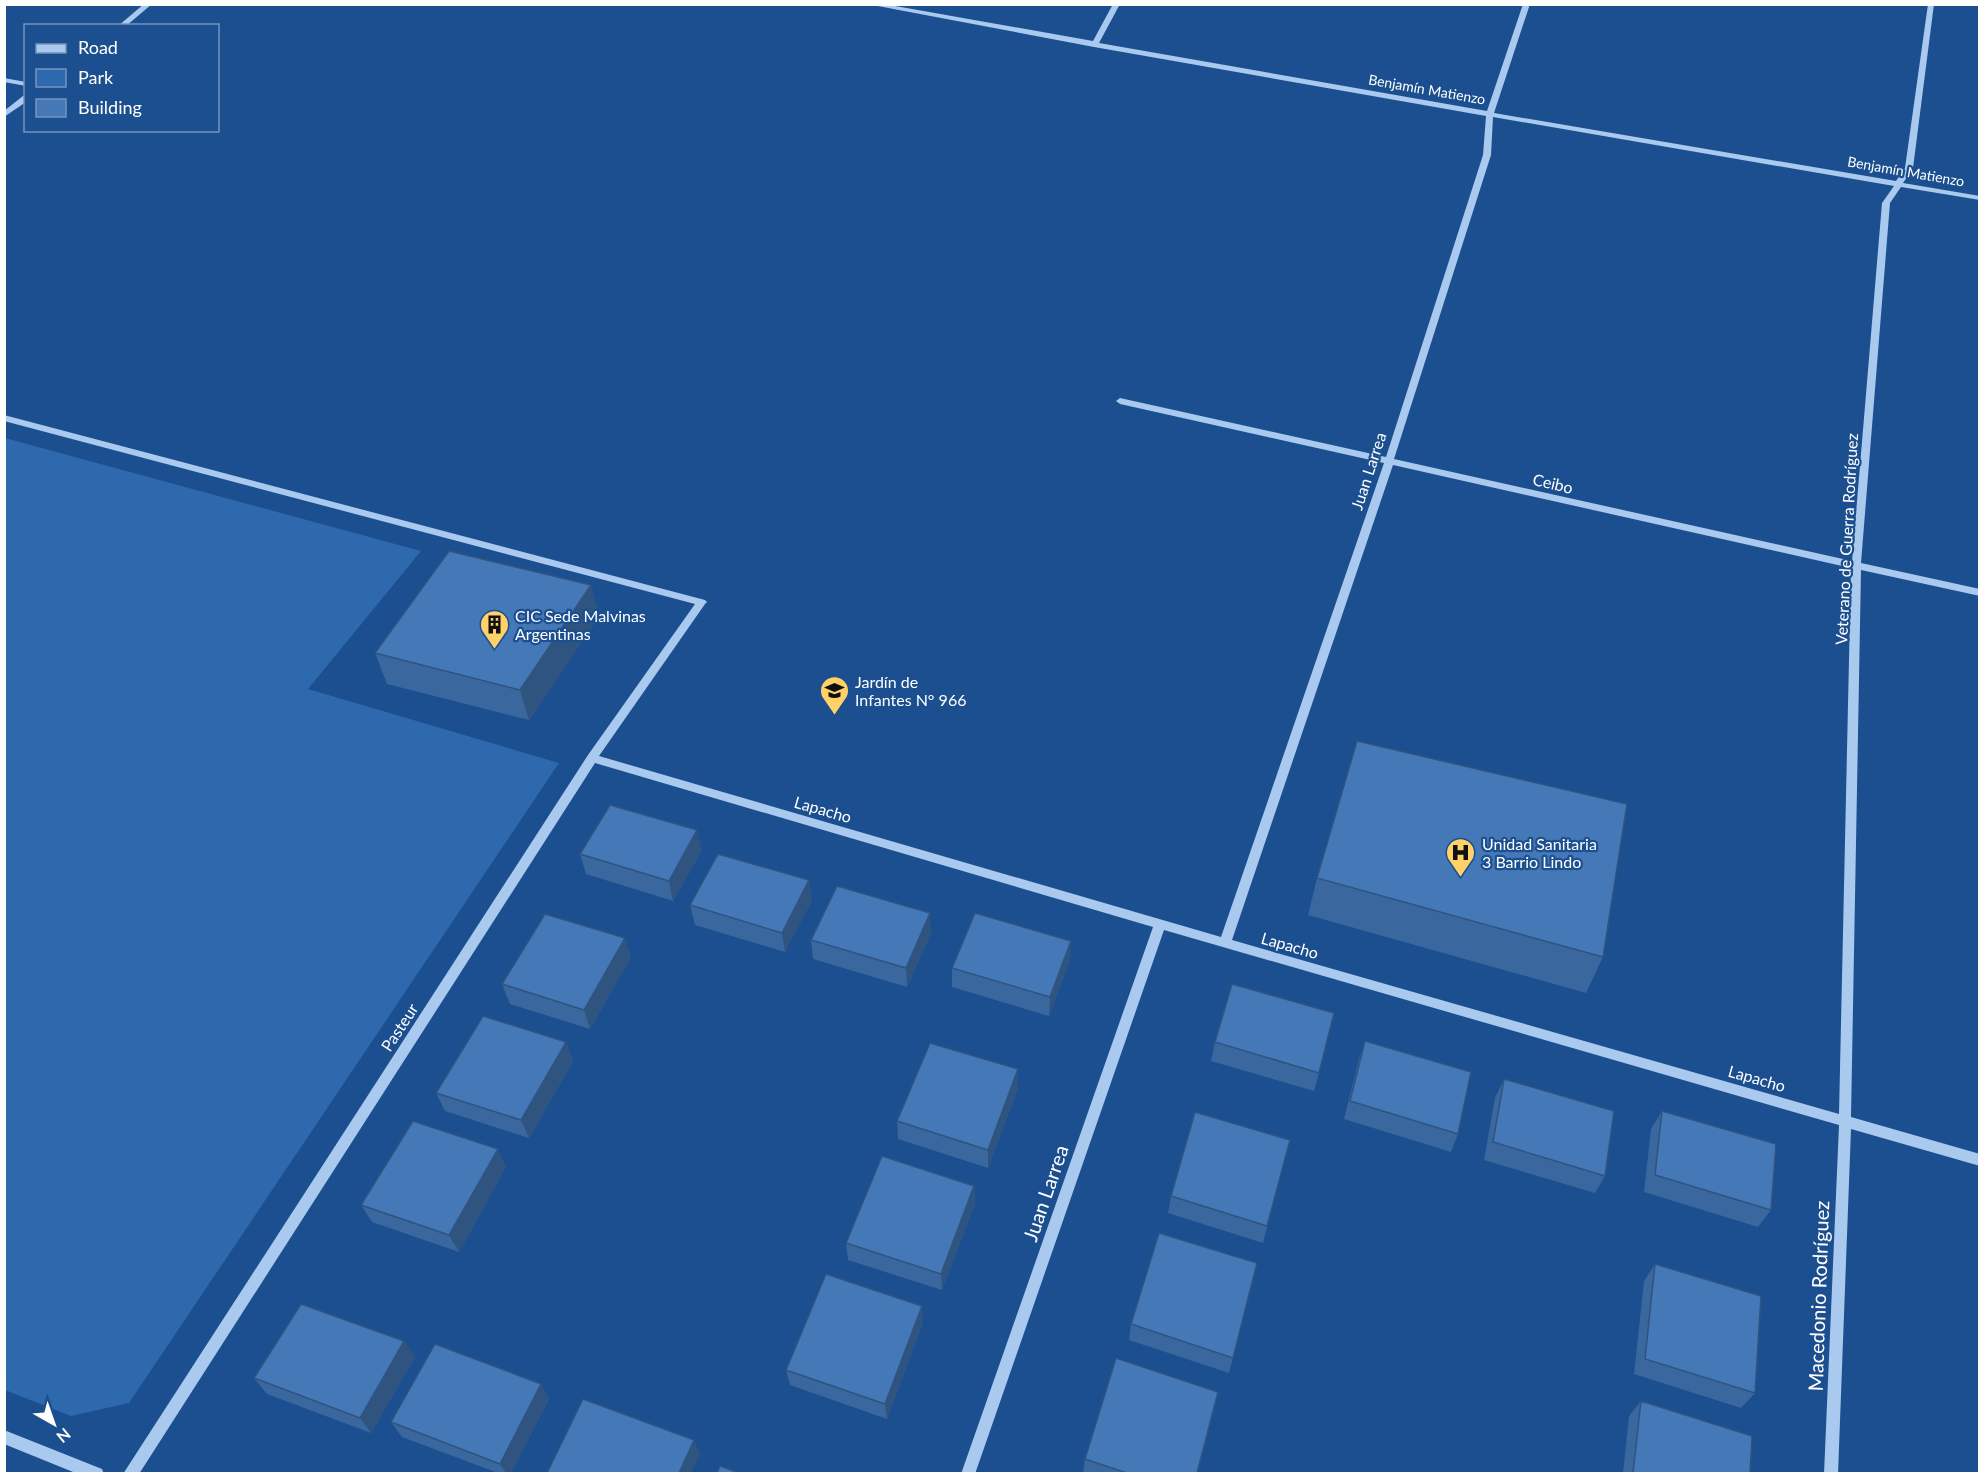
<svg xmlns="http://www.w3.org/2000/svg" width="1984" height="1478" font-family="Lato,sans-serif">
	<rect width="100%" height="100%" fill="#1b4f8f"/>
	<path fill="#2e69ad" d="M5,438L421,551L308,689L559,763L129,1403L71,1416L5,1390Z"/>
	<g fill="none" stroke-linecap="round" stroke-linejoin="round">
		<path fill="#a9c9ee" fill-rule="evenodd" d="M144,4H152L126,26H118Z
			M867,4H884L1093,41L1113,4H1120L1099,43L1487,111L1523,4H1530L1494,113L1896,181L1905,168L1928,4H1934L1913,168L1903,183L1980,196V200L1901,187L1890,203L1861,563L1980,589V596L1861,570L1851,1117L1980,1154V1166L1851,1129L1838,1474H1824L1839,1125L1164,930L975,1474H961L1153,927L595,763L139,1474H123L588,755L695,604L4,421V415L705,600L707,602L705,604L599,756L1221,937L1384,463L1120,404L1116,401L1120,398L1386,457L1483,155L1486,116L1094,47ZM1493,117L1894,186L1882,203L1852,561L1394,459L1491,155ZM1393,465L1851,568L1839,1114L1232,940Z
			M4,78L26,82V86L4,82Z
			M23,96H26V102L4,117V111Z
			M4,1430L102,1469L104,1474H78L4,1444Z"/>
	</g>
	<path fill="#3a679d" d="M591,585L599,616L529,720L387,684L375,653Z
		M702,850L673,901L586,874L580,854Z
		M1317,878L1603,957L1586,993L1308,915Z
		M812,900L785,952L695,925L690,905Z
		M931,933L907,987L813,959L811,940Z
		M631,957L590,1029L510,1004L502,984Z
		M1070,960L1049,1016L952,987V968Z
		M1365,1041L1458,1134L1451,1152L1344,1119L1359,1059Z
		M566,1042L573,1061L529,1138L445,1111L436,1093Z
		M1215,1042L1319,1073L1314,1091L1211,1061Z
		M1504,1079L1605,1176L1595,1193L1484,1160L1495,1098Z
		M1018,1088L988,1168L898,1139L897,1121Z
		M1662,1111L1771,1210L1758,1227L1644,1192L1651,1129Z
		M1290,1140L1263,1243L1168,1213L1171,1196Z
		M506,1167L459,1252L372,1222L361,1205Z
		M974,1186L975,1203L942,1290L848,1260L846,1243Z
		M1655,1264L1755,1393L1741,1408L1634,1374L1644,1281Z
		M923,1322L887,1419L790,1385L786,1370Z
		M1131,1324L1233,1358L1229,1373L1129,1340Z
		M404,1341L415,1357L371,1433L267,1394L254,1378Z
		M541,1384L549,1399L511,1473H498L402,1437L391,1422Z
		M1641,1401L1750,1473H1623L1629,1416Z
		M1085,1459L1197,1473H1083Z"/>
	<path fill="#305480" d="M591,585L599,616L529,720L520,690Z
		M697,830L702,850L673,901L669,881Z
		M809,880L812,900L785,952L782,933Z
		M930,913L931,933L907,987L906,968Z
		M625,938L631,957L590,1029L584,1010Z
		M1071,941L1070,960L1049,1016L1050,997Z
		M566,1042L573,1061L529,1138L521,1120Z
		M1018,1069V1088L988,1168V1150Z
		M498,1149L506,1167L459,1252L449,1235Z
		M974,1186L975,1203L942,1290L941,1274Z
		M922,1306L923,1322L887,1419L885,1404Z
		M404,1341L415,1357L371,1433L360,1418Z
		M541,1384L549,1399L511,1473H506L500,1464Z
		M694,1440L700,1454L691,1473H679Z"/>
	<path fill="#4478b7" stroke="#305480" stroke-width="1.5" d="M449,551L591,585L520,690L375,653Z
		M1357,741L1627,804L1603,957L1317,878Z
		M610,805L697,830L669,881L580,854Z
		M718,854L809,880L782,933L690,905Z
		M837,886L930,913L906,968L811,940Z
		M975,913L1071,941L1050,997L952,968Z
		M545,914L625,938L584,1010L502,984Z
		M1232,984L1334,1013L1319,1073L1215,1042Z
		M483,1016L566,1042L521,1120L436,1093Z
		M1365,1041L1471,1072L1458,1134L1350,1101Z
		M930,1043L1018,1069L988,1150L897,1121Z
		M1504,1079L1614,1111L1605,1176L1493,1142Z
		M1662,1111L1776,1144L1771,1210L1655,1175Z
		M1195,1112L1290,1140L1267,1226L1171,1196Z
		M413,1121L498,1149L449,1235L361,1205Z
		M882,1156L974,1186L941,1274L846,1243Z
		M1159,1233L1257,1263L1233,1358L1131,1324Z
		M1655,1264L1761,1296L1755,1393L1645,1359Z
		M826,1274L922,1306L885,1404L786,1370Z
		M301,1304L404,1341L360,1418L254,1378Z
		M435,1344L541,1384L500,1464L391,1422Z
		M1116,1358L1218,1392L1197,1473H1127L1085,1459Z
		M583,1399L694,1440L679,1473H547Z
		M1641,1401L1752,1436L1750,1473H1633Z
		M720,1466L739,1473H717Z"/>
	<defs>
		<symbol id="building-pin" viewBox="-11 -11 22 30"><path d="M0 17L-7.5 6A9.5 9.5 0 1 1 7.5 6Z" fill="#ffd166" stroke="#1b4f8f"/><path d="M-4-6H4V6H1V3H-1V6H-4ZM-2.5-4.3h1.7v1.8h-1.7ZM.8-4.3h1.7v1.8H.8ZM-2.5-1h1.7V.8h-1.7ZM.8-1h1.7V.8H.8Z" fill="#111"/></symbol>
		<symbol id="school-pin" viewBox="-11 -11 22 30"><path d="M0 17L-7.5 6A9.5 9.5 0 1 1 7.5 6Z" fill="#ffd166" stroke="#1b4f8f"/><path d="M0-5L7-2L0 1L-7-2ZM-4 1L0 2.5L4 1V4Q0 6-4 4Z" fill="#111"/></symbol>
		<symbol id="hospital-pin" viewBox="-11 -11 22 30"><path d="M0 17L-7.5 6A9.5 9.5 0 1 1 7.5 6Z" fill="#ffd166" stroke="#1b4f8f"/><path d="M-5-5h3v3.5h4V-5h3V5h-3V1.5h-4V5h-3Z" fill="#111"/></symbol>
	</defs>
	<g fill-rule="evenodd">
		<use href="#building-pin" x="478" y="608" width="33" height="45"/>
		<use href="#school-pin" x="818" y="674" width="33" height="45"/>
		<use href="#hospital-pin" x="1444" y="836" width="33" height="45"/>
	</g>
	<g text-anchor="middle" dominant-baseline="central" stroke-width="4.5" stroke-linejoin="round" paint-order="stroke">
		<g font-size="14" fill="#fff" stroke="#1b4f8f">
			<text transform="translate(1427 89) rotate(10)">Benjamín Matienzo</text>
			<text transform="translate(1906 171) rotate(10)">Benjamín Matienzo</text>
		</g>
		<g font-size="16" fill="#fff" stroke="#1b4f8f">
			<text transform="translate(1368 471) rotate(-72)">Juan Larrea</text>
			<text transform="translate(1553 483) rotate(13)">Ceibo</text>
			<text transform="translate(1846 539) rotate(-87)">Veterano de Guerra Rodríguez</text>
			<text transform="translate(823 809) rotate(16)">Lapacho</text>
			<text transform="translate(1290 945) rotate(16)">Lapacho</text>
			<text transform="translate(399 1027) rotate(-57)">Pasteur</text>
			<text transform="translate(1757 1078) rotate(16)">Lapacho</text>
		</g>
		<g font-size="16" fill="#fff" stroke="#1b4f8f" text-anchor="start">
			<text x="515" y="615">CIC Sede Malvinas<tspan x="515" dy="18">Argentinas</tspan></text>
			<text x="855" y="681">Jardín de<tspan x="855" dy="18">Infantes N° 966</tspan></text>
			<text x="1482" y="843">Unidad Sanitaria<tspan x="1482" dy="18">3 Barrio Lindo</tspan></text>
		</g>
		<g font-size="20" fill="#fff" stroke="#1b4f8f">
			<text transform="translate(1045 1193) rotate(-71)">Juan Larrea</text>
			<text transform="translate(1818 1296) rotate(-88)">Macedonio Rodríguez</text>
		</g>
	</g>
	<rect width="1984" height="1478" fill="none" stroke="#ffffff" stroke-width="12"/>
	<rect x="24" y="24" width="195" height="108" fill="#1b4f8f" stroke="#7695bc" stroke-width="1.5"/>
	<rect x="36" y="44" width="30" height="9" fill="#a9c9ee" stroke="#7695bc" stroke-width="1.5"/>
	<text x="78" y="54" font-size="18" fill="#ffffff">Road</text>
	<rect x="36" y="69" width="30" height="18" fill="#2e69ad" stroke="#7695bc" stroke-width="1.5"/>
	<text x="78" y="84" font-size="18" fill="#ffffff">Park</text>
	<rect x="36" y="99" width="30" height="18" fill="#4478b7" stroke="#7695bc" stroke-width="1.5"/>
	<text x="78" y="114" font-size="18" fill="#ffffff">Building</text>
	<g transform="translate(54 1424) rotate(140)" stroke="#1b4f8f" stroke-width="4.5" paint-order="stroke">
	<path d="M0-4.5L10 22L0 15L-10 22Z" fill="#ffffff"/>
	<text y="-9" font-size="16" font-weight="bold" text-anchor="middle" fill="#ffffff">N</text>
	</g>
</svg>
